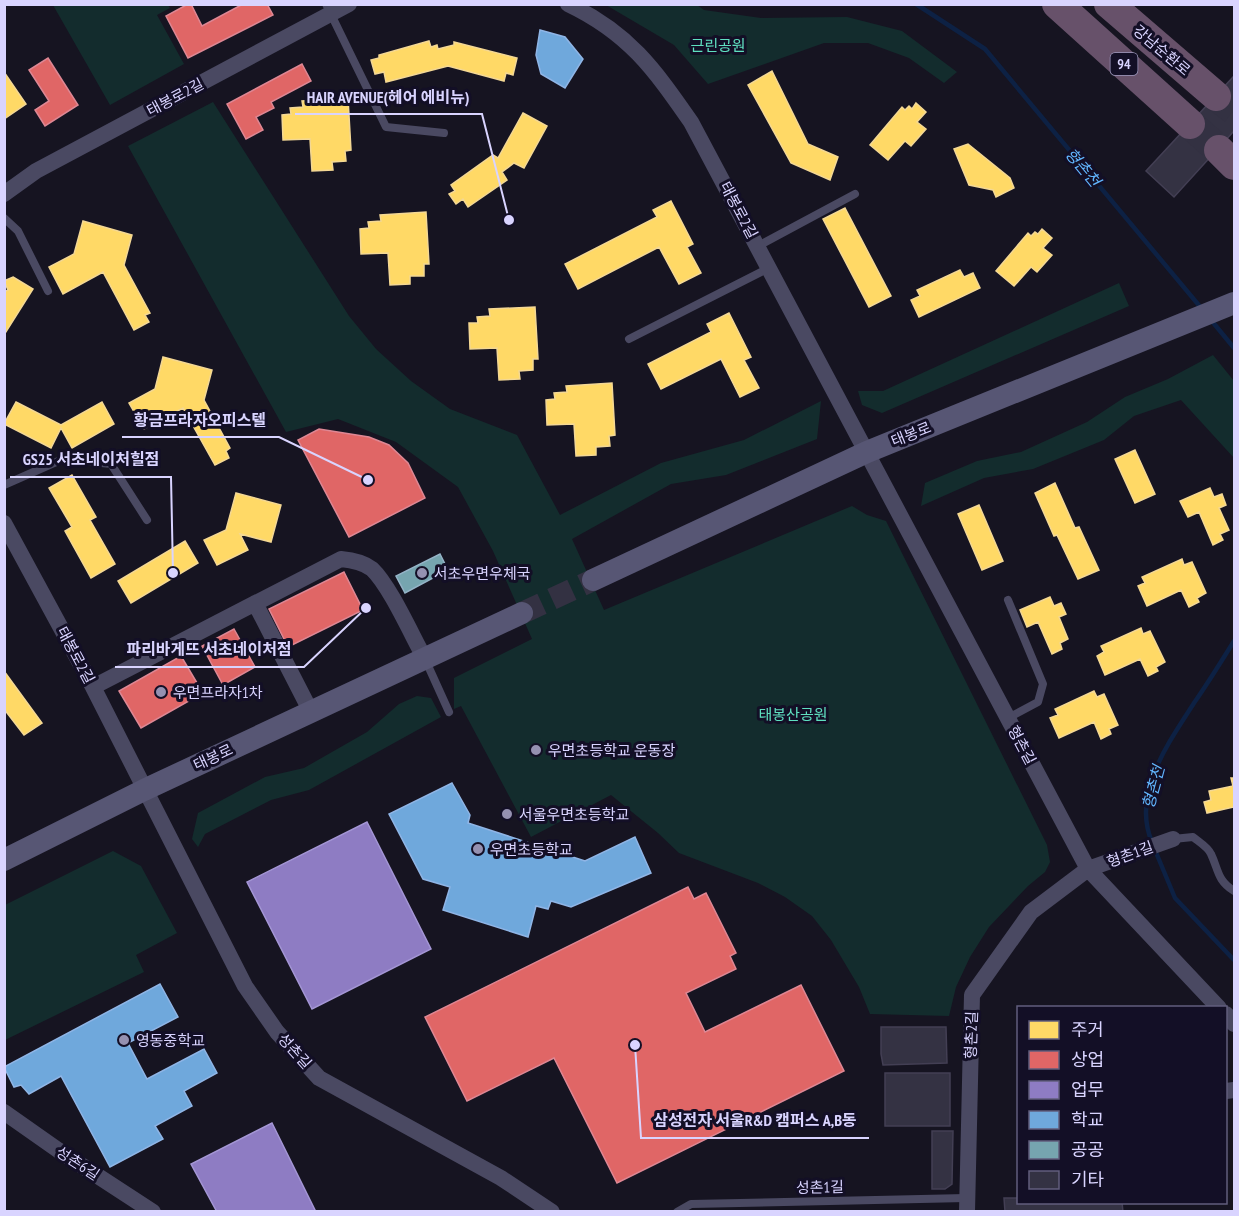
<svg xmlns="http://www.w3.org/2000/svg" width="1239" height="1216" font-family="'PT Sans Narrow','Noto Sans KR',sans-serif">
	<rect width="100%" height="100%" fill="#161421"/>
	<path fill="#132c2d" d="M53,5H168L170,8L157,15L184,64L110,105Z
		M606,5H697L704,10L761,18L847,17L902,31L957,72L944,83L909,58L868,43H824L708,84L674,45Z
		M213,102L349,316L376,349L411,381L450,409L517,435L560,515L661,463L744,440L821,401L817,439L726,475L671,484L572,539L604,610L852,506L867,515L886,521L1047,845L1050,862L1045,872L1028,886L989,927L970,957L956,987L949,1016L870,1014L859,987L831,940L812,916L785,897L758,883L679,853L658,833L611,795L531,837L461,706L454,709V678L532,639L493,551L458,487L396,442L338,419L286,432L128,146Z
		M1119,283L1129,306L882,413L862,405L858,391H883Z
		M1213,355L1234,381V458L1181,400L1134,416L1104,440L1033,469L984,478L921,506L925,483L977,461L1021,452L1087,422L1125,397L1168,379Z
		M417,696L431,698L441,717L309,790L271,800L205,834L198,847L192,839L198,813L265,777L304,768L367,732L399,704Z
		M113,851L141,866L177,933L136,955L144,972L5,1040V905Z"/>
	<path fill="#ffd966" stroke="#f4d894" stroke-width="1.5" d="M429,41L431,47L437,45L438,49L454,45V42L517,58L513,75L506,73L504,81L448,66L386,82L384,72L375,74L371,60L379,58V55Z
		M772,71L808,144L838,157L830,180L791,163L748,85Z
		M4,72L26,104L4,119Z
		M348,98L351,150L345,151L346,161L332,162L333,170L312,171L310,139L283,140L282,115L291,114L290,108L303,107L302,101Z
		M916,103L926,112L917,122L926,129L911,146L905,141L888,160L870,145L902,107L905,110L909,106L912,109Z
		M523,113L547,126L524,168L514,163L502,172L507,180L468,207L463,199L456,204L449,194L455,191L451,185L493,155L498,158Z
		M968,144L1010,178L1014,188L996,197L993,190L969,185L954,149Z
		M671,201L693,244L687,247L701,273L679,284L659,247L578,289L565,264L657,217L653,210Z
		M845,208L891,296L869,307L823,219Z
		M426,212L429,264H424V276H410V284L390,285L388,253L361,254L360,229L369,228L368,222L381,221L380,215Z
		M83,221L132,235L124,265L150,313L145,315L149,322L134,330L103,272L63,294L49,267L74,254Z
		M1042,229L1052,238L1043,248L1052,255L1037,272L1031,267L1014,286L996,271L1028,233L1031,236L1035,232L1038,234Z
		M960,270L964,277L973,273L980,288L919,317L911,300L920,296L917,290Z
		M13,277L33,289L4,335V292L8,290L4,281Z
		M535,307L538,359H533V370L519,371L520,379L499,380L497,348L470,349L469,323H478L477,317L490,316L489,309Z
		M729,313L751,357L744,360L759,388L740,397L721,359L661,389L648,364L711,332L707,324Z
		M163,357L212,370L204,400L230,448L226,451L229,458L215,465L183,408L144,429L129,403L155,389Z
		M612,383L615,435L609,436L610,446L596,447V455L576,456L574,424L547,425L546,400L555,399L554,393L567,392L566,386Z
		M16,402L61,425L102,402L114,424L72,448L61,428L51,448L4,424Z
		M1135,450L1155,494L1135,503L1115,459Z
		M72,475L96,517L90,520L115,564L91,578L65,531L72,527L49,488Z
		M1055,483L1075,528L1079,527L1099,570L1078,579L1057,535L1054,536L1035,493Z
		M1210,488L1214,497L1222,494L1226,505L1219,508L1229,530L1220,534L1223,540L1213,545L1199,512L1188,517L1180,501Z
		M236,493L281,505L271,542L240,534L248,550L217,565L204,540L226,530Z
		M979,505L1003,561L982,570L958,514Z
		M185,541L198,563L131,603L118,581Z
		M1182,559L1184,565L1192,562L1206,593L1197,598L1199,602L1189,607L1181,590L1147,606L1138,586L1145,583L1142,577Z
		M1050,597L1054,606L1061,603L1066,614L1059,617L1068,639L1060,643L1062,649L1052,654L1038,622L1027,627L1020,610Z
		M1141,628L1143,634L1150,631L1165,662L1156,667L1158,671L1148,676L1140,659L1105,675L1097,656L1104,652L1101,646Z
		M4,671L42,723L24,735L4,709Z
		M1094,691L1097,697L1104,694L1118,725L1109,729L1111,734L1101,739L1094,722L1059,738L1050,718L1058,715L1055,709Z
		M1231,778H1234V807L1207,813L1204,802L1211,800L1209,791L1233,786Z"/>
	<path fill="#e06666" stroke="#de8794" stroke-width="1.5" d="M188,4H191L202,26L243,4H267L273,15L188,58L166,16Z
		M48,58L78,105L45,126L35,110L49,101L29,70Z
		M302,64L311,81L271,102L274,108L256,117L263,130L246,139L227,104Z
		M319,429L369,437L389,445L408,463L425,498L349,537L298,440Z
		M344,572L363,610L288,647L269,609Z
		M234,629L255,667L223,685L202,646Z
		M181,656L203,693L141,728L119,691Z
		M688,887L694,899L706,893L736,953L730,956L736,969L686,993L705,1032L801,985L844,1071L617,1183L554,1058L467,1101L425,1017Z"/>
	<path fill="#8e7cc3" stroke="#a496d5" stroke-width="1.5" d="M367,822L431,949L312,1009L247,882Z
		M272,1123L316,1212H217L191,1164Z"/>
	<path fill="#6fa8dc" stroke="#8fb5e6" stroke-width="1.5" d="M540,30L565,37L583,59L565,88L541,74L536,55Z
		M452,783L470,815L468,823L585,861L635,837L651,873L571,907L551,901L548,909L536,906L528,937L443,910L450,887L423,879L389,814Z
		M160,984L178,1017L128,1043L147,1079L204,1049L217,1073L184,1091L192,1106L155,1126L163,1139L110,1167L61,1076L29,1094L21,1085L14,1087L4,1067Z"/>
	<path fill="#76a5af" stroke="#94b3c7" stroke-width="1.5" d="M440,554L448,570L405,593L396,576Z"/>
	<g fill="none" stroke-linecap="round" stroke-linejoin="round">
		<path stroke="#0d2144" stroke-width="4.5" d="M916,4L985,49L1202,309
			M1211,320L1234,348
			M1152,842C1131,794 1169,742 1194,703C1208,683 1221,662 1234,641
			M1155,850L1175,898L1234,960"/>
	</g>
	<path fill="#343243" stroke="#433f54" stroke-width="1.5" d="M1234,76V131L1174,197L1146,171Z
		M881,1027H946L947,1063L883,1065L881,1054Z
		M885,1073H950V1126H885Z
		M932,1131H953L952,1184L945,1189H932Z
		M1004,1198H1018V1202H1122L1123,1212H1005Z"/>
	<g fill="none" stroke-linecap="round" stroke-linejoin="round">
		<path stroke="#333142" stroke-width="22" stroke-dasharray="22 11" stroke-linecap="butt" d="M522,613L593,580"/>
		<path stroke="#333142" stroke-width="30" stroke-dasharray="30 15" stroke-linecap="butt" d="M1216,96L1234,110
			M1190,124L1219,150"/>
		<path stroke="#4a4962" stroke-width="8" d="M326,4L386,127L444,133
			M4,218L18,231L48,291
			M758,246L855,194
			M629,339L769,268
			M4,485L63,459L111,464L147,520
			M425,659L449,712
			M1008,718L1038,702L1043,684L1008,600
			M1173,839L1193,837C1199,842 1208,847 1211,854C1219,871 1217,880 1234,891
			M677,1212L691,1204L966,1198"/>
		<path stroke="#4a4962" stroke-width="16" d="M568,4C629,33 654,69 691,122L1088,869L1219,1008
			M4,194L36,171L349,4
			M4,523L93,687L245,986L277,1032L319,1078L501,1178L552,1212
			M255,603L311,712
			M93,687L341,559C352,560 363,562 372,569C390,586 412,636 425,659
			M1226,1014L1234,1024
			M1226,1091L1234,1090
			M4,1112L58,1150L153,1212
			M967,1212L972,995L1031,912L1088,869L1173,839"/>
		<path stroke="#575674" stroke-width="22" d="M593,580L867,452L1234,303
			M4,860L144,790L522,613"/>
		<path stroke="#67516a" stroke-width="30" d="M1057,4L1190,124
			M1109,4L1216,96
			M1219,150L1234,165"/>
	</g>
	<g fill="#9591b1" stroke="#130f26" stroke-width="2">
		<circle cx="422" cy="573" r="6"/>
		<circle cx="161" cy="692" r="6"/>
		<circle cx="536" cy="750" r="6"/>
		<circle cx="507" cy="814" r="6"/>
		<circle cx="478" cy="849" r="6"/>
		<circle cx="124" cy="1040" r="6"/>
	</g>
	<g text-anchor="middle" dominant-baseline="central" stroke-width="6" stroke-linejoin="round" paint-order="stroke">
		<rect fill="#130f26" stroke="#9e99be" stroke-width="1.5" x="1110.5" y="53" width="27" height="22" rx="4.5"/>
		<g font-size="14" font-weight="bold" fill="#d9d4ff">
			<text x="1124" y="64">94</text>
		</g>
		<g font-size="15" fill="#5fe0c0" stroke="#130f26">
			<text x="718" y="45">근린공원</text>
			<text x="793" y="714">태봉산공원</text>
		</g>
		<g font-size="15" fill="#d9d4ff" stroke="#130f26">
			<text transform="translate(1162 50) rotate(40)">강남순환로</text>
			<text transform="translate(175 97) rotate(-28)">태봉로2길</text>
			<text transform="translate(739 210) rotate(62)">태봉로2길</text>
			<text transform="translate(911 434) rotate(-22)">태봉로</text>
			<text transform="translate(76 655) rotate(62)">태봉로2길</text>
			<text transform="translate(1022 745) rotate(62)">형촌길</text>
			<text transform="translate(213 757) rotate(-25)">태봉로</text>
			<text transform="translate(1130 854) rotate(-20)">형촌1길</text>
			<text transform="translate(971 1035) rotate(-88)">형촌2길</text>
			<text transform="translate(295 1051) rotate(48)">성촌길</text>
			<text transform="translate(78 1163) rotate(33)">성촌6길</text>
			<text transform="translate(820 1187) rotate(-1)">성촌1길</text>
		</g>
		<g font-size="15" fill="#d9d4ff" stroke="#130f26" text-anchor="start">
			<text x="434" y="573">서초우면우체국</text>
			<text x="173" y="692">우면프라자1차</text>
			<text x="548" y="750">우면초등학교 운동장</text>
			<text x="519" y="814">서울우면초등학교</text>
			<text x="490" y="849">우면초등학교</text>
			<text x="136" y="1040">영동중학교</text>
		</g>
		<g font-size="16" font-style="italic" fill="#62b6ff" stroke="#130f26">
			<text transform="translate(1083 167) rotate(50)">형촌천</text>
			<text transform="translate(1153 787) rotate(-75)">형촌천</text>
		</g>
	</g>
	<path fill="none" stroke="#d9d4ff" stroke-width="2" d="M509 220L482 114H295M368 480L279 437H122M173 573L171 477H10M366 608L304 667H115M635 1045L641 1138H869"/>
	<g fill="#d9d4ff" stroke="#130f26" stroke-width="2">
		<circle cx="509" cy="220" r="6"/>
		<circle cx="368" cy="480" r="6"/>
		<circle cx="173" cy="573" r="6"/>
		<circle cx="366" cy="608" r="6"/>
		<circle cx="635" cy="1045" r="6"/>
	</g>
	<g font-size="16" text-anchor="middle" font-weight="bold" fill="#d9d4ff" stroke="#130f26" stroke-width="6" stroke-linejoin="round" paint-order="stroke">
		<text x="388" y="103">HAIR AVENUE(헤어 에비뉴)</text>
		<text x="200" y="426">황금프라자오피스텔</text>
		<text x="91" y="465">GS25 서초네이처힐점</text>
		<text x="209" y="655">파리바게뜨 서초네이처점</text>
		<text x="755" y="1126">삼성전자 서울R&amp;D 캠퍼스 A,B동</text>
	</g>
	<rect width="1239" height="1216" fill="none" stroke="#d9d4ff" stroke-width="12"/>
	<rect x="1017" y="1006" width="210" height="198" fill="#130f26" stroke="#625e7d" stroke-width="1.5"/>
	<rect x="1029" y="1021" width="30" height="18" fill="#ffd966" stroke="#625e7d" stroke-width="1.5"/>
	<text x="1071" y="1036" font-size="18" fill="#d9d4ff">주거</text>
	<rect x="1029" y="1051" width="30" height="18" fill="#e06666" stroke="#625e7d" stroke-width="1.5"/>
	<text x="1071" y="1066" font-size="18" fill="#d9d4ff">상업</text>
	<rect x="1029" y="1081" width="30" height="18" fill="#8e7cc3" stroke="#625e7d" stroke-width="1.5"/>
	<text x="1071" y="1096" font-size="18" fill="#d9d4ff">업무</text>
	<rect x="1029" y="1111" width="30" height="18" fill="#6fa8dc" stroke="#625e7d" stroke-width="1.5"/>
	<text x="1071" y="1126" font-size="18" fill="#d9d4ff">학교</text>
	<rect x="1029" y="1141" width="30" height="18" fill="#76a5af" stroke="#625e7d" stroke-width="1.5"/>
	<text x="1071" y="1156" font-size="18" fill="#d9d4ff">공공</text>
	<rect x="1029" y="1171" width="30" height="18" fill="#343243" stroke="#625e7d" stroke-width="1.5"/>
	<text x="1071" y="1186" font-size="18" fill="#d9d4ff">기타</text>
</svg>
